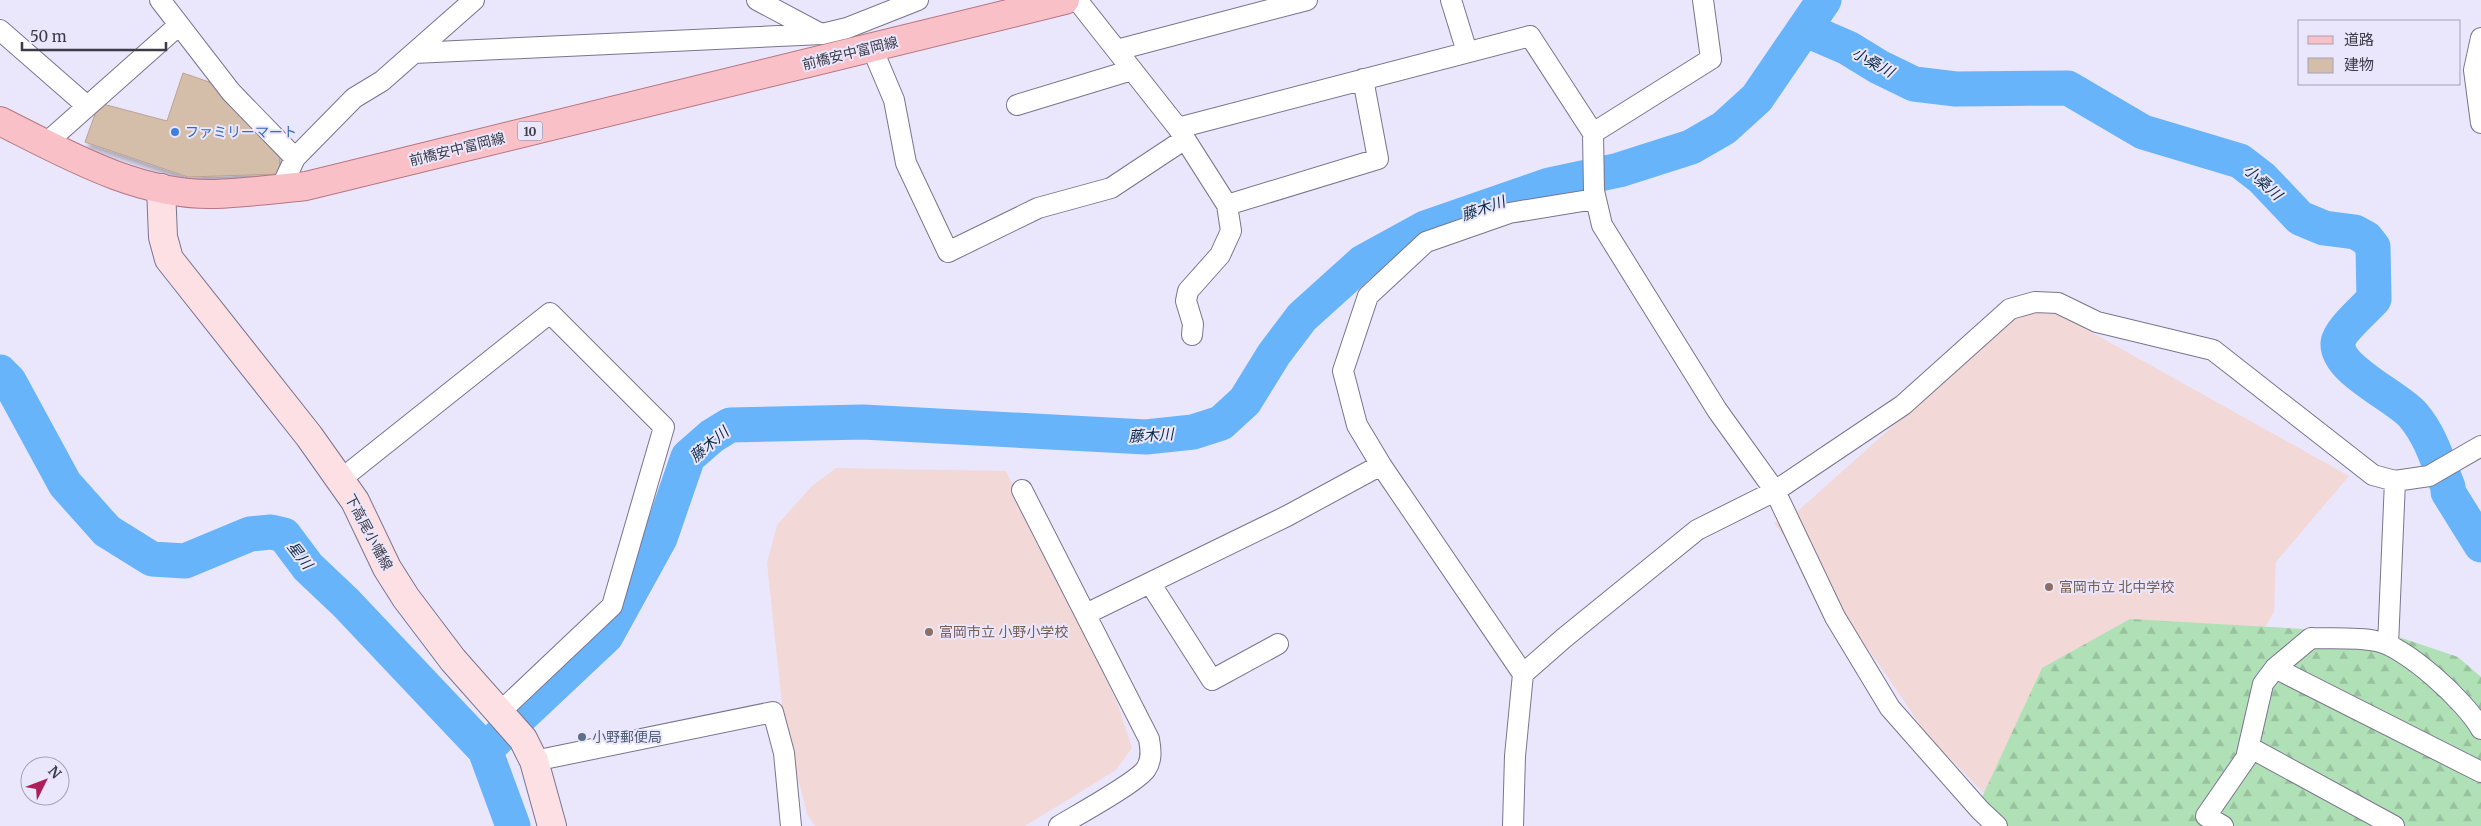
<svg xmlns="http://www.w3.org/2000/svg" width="2481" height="826" font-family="Merriweather,'Noto Sans JP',serif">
	<defs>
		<pattern id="forest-firs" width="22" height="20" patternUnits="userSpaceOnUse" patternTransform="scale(1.25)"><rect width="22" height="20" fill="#b0e0b6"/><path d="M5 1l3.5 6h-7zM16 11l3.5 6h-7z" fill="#98c19e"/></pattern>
		<filter id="shadow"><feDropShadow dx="3" dy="5.5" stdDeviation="2.5" flood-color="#0004"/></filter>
	</defs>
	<rect width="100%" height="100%" fill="#eae6fc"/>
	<path fill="#f3d8d8" d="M2037,310L2059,314L2349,476L2276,562L2274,612L2243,664L2016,826L1927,735L1876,660L1774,523L1799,510L2016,316Z
		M836,468L1006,471L1117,702L1132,748L1116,770L1025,826H815L807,814L784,723L767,563L777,525L812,486Z"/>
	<path fill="url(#forest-firs)" d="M2130,619L2390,634L2458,657L2481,677V826H1981L1976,810L2042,668Z"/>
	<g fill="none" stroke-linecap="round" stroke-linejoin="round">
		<path stroke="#67b4fa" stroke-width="35" d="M1804,29L1848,48L1879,67L1914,84L1956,89L2068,88L2143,132L2240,161L2262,178L2300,218L2324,228L2355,232L2366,238L2373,247L2374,299C2365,309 2339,331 2338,343C2336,370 2398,397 2413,415C2431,436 2438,462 2448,487V492L2481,545
			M0,372L9,381L65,484L107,531L152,559L185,561L250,534L271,532L284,535L308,567L346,603L485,750L513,826
			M485,750L606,636L660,538L688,457L712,436L730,425L863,422L1146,437L1193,432L1221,423L1245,401L1274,354L1302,317L1363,262L1425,228L1549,185L1619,170L1691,147L1724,128L1757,98L1824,0"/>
	</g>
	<path fill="#d5bea9" stroke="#baa38f" filter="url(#shadow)" d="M183,73L212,83L280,150L279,174L188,177L85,142L99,103L167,121Z"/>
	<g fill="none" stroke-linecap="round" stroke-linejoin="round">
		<defs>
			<path id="minor" d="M160,0L231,92L295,158L281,188
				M757,0L821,34
				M1077,0L1178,128L1530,36L1593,133L1594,191L1602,225L1717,410L1775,491L1835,617L1890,708L1980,810L1997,826
				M1451,0L1467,52
				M0,30L87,106
				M2481,38L2474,70L2481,123
				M872,48L894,100L906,163L948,252L1038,208L1111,188L1185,139
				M1117,50L1307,0
				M414,53L822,34L847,28L918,0
				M1017,105L1132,70
				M1178,128L1227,205L1231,231L1220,255L1188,291L1186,301L1193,324L1192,335
				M1593,133L1711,59L1703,0
				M45,144L179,25
				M295,158L354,98L382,81L474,0
				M1227,205L1378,159L1363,79
				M1381,465L1357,425L1343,371L1368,296L1426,242L1509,213L1595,199
				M340,480L550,313L664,427L612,606L500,712
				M1022,490L1149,739C1151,750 1152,760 1146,769C1136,783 1077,815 1059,826
				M1150,583L1212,680L1278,644
				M1086,614L1287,516L1381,465L1523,674L1515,756L1513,826
				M2388,645L2395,481
				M2275,668L2481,772
				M1523,674L1564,638L1697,530L1775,491L1903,405L2010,309L2035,302L2058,303L2097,322L2213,350L2373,475L2395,481L2429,476L2481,446
				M2249,747L2394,826
				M534,761L773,712L784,753L791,826
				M2223,826L2206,816L2246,758L2263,684L2275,668L2311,638C2332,639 2356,637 2376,641C2406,646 2467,703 2481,729"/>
			<path id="secondary" d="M161,188L163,237L169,259L309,436L355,501L387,568L406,598L453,660L523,739L534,761L552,826"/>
			<path id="primary" d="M0,121C66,154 138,196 215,194C245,193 276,189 306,186L1065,0"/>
		</defs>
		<use href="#minor" stroke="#7a758f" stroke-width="22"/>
		<use href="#secondary" stroke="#7a758f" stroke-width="30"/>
		<use href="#primary" stroke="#b57681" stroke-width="30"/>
		<use href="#minor" stroke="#fff" stroke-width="20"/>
		<use href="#secondary" stroke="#fce0e3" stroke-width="28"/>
		<use href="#primary" stroke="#f9c0c7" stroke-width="28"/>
	</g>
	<circle fill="#3f7fe0" stroke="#eae6fc" stroke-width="2" cx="175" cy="132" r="5"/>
	<g fill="#8d6e63" stroke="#eae6fc" stroke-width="2">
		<circle cx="2049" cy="587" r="5"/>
		<circle cx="929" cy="632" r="5"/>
	</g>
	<circle fill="#5c6f8a" stroke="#eae6fc" stroke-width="2" cx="582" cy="737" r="5"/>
	<g text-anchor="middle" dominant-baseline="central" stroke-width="4" stroke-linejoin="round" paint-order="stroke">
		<rect fill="#eae6fc" stroke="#716e7d" stroke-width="1" x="517.5" y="121.5" width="25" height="19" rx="4"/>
		<g font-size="12" font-weight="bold" fill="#3d3b46">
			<text x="530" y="131">10</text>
		</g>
		<g font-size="14" fill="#3d3b46" stroke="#eae6fc">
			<text transform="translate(850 53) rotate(-14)">前橋安中富岡線</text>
			<text transform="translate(457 149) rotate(-14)">前橋安中富岡線</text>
			<text transform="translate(369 532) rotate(62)">下高尾小幡線</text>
		</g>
		<g font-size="14" fill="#366cbe" stroke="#eae6fc" text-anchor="start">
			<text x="185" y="132">ファミリーマート</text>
		</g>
		<g font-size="14" fill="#785e54" stroke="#eae6fc" text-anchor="start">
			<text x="2059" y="587">富岡市立 北中学校</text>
			<text x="939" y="632">富岡市立 小野小学校</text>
		</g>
		<g font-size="14" fill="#4e5e75" stroke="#eae6fc" text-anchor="start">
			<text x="592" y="737">小野郵便局</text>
		</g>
		<g font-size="15" font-style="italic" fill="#0a2b47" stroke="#eae6fc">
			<text transform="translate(1873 62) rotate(29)">小桑川</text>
			<text transform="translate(2263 182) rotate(42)">小桑川</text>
			<text transform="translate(1483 208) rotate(-19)">藤木川</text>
			<text transform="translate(1151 435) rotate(-3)">藤木川</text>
			<text transform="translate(709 444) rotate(-40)">藤木川</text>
			<text transform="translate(300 555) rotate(52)">星川</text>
		</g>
	</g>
	<rect x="2298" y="20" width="162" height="65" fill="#eae6fc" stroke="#a5a2b3"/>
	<rect x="2308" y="36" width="25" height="8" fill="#f9c0c7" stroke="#a5a2b3"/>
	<text x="2344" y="45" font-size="15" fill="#3d3b46">道路</text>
	<rect x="2308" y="58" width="25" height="15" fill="#d5bea9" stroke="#a5a2b3"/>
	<text x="2344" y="70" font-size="15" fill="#3d3b46">建物</text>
	<g transform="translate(45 781) rotate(48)"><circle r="24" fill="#eae6fc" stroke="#a5a2b3"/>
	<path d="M0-4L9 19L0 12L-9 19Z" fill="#ad1f5a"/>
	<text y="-8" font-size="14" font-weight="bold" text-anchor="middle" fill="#3d3b46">N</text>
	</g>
	<path d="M22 42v8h144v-8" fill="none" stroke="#3d3b46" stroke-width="2.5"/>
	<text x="30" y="42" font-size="15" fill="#3d3b46" stroke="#eae6fc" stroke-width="4" paint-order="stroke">50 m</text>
</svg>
